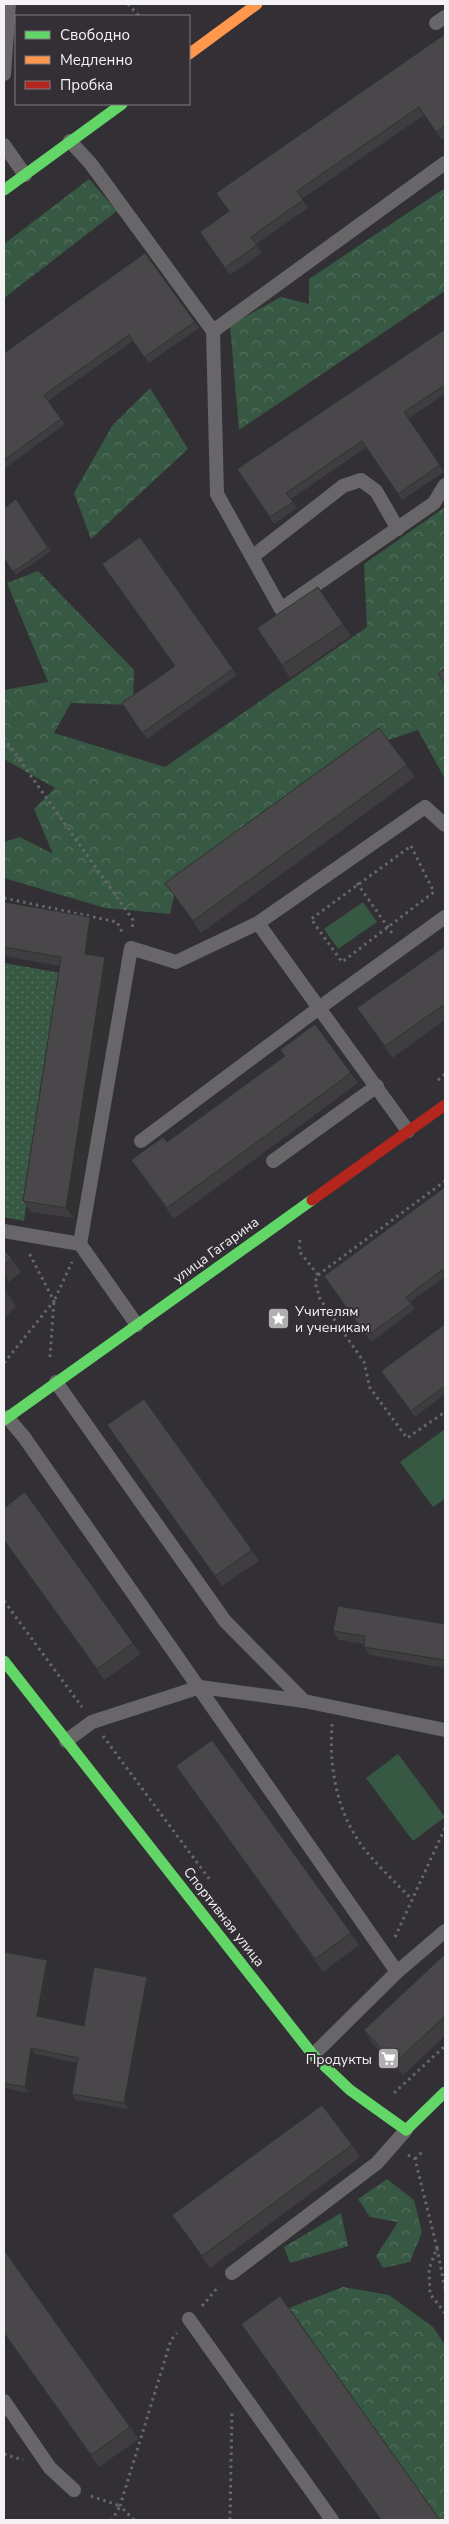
<svg xmlns="http://www.w3.org/2000/svg" width="449" height="2524" font-family="'Nunito Sans',sans-serif">
	<defs>
		<pattern id="grass-dots" width="8" height="8" patternUnits="userSpaceOnUse" patternTransform="scale(1.25)"><rect width="8" height="8" fill="#375842"/><path d="M2 2h.1M6 6h.1" fill="none" stroke="#55705e" stroke-width="1.8" stroke-linecap="round"/></pattern>
		<pattern id="forest-crowns" width="20" height="18" patternUnits="userSpaceOnUse" patternTransform="scale(1.25)"><rect width="20" height="18" fill="#375842"/><path d="M2 6a3 3 0 1 1 6 0M12 15a3 3 0 1 1 6 0" fill="none" stroke="#55705e"/></pattern>
	</defs>
	<rect width="100%" height="100%" fill="#323034"/>
	<path fill="url(#grass-dots)" d="M4,963L61,973L24,1221L4,1217Z"/>
	<path fill="url(#forest-crowns)" d="M89,179L117,211L4,298V244Z
		M445,188V291L239,430L230,325L281,297L309,304V279Z
		M150,388L188,449L91,539L74,493L112,426Z
		M445,507V779L418,730L388,740L174,896L170,914L105,908L4,878V842L20,837L53,854L34,809L55,788L4,759V690L48,682L7,583L38,571L134,670L133,705L71,703L54,733L165,767L367,627L364,564Z
		M387,2179L414,2200L422,2232L410,2262L383,2268L376,2256L398,2222L370,2217L358,2199Z
		M341,2213L348,2246L290,2263L284,2247Z
		M343,2287L389,2295L433,2327L445,2345V2520H440L289,2308Z"/>
	<path fill="#375842" d="M363,902L377,922L338,949L324,929Z
		M445,1429V1499L433,1507L400,1462Z
		M398,1754L445,1817L413,1841L366,1778Z"/>
	<g fill="none" stroke-linecap="round" stroke-linejoin="round">
		<path stroke="#69676a" stroke-width="3" stroke-dasharray="2.5 4" stroke-linecap="butt" d="M128,4L139,16
			M4,738L133,920L132,931
			M411,846L434,892L342,962L311,919Z
			M357,883L392,933
			M4,898L117,922L122,932
			M438,1080L445,1074
			M300,1240L299,1251L318,1275L315,1282L320,1299L364,1362L370,1388L407,1438L445,1412
			M318,1275L445,1181
			M50,1357L54,1301L72,1262
			M4,1363L54,1301L29,1253
			M4,1601L82,1707
			M332,1724C329,1766 336,1810 362,1846C376,1865 396,1882 412,1900
			M103,1736L210,1880
			M395,1937L445,1828
			M394,2093L445,2046
			M408,2155L415,2159L437,2248L429,2269L430,2294L445,2313
			M415,2159L424,2150
			M437,2248L445,2289
			M202,2306L219,2286
			M4,2454L23,2460
			M91,2496L120,2506L112,2520
			M134,2520L120,2506L171,2340L177,2333
			M230,2520L232,2411"/>
		<path stroke="#686668" stroke-width="14" d="M436,23L445,17
			M4,74L9,4
			M70,141L91,164L213,331
			M4,145L25,175
			M445,163L213,331L217,494L281,609L434,503L445,485
			M252,557L343,486L361,480L376,491L398,529
			M408,1131L319,1008L445,917
			M141,1141L319,1008L258,923L425,807L445,825
			M273,1161L377,1086
			M4,1231L80,1244
			M137,1325L80,1244L131,948L176,962L258,923
			M56,1382L225,1621L304,1701
			M7,1417L24,1437L397,1972
			M66,1741L92,1722L200,1687L304,1701L445,1730
			M313,2055L397,1972L445,1931
			M232,2273L377,2163L406,2130
			M189,2319L332,2520
			M4,2401L50,2468L74,2490"/>
		<path stroke="#63d668" stroke-width="11" d="M4,190L122,104
			M4,1420L312,1200
			M4,1661L313,2055L350,2090L406,2130L445,2092"/>
		<path stroke="#ff974d" stroke-width="11" d="M189,54L257,4"/>
		<path stroke="#b3261e" stroke-width="11" d="M312,1200L445,1105"/>
	</g>
	<path fill="#3f3d3f" d="M445,34V137L442,140L424,115L302,199L308,208L256,244L262,253L230,275L200,232L229,211Z
		M145,253L199,328L149,363L133,341L48,401L65,424L4,469V353Z
		M445,329V394L408,419L444,472L402,500L367,447L291,499L297,508L274,524L237,469Z
		M16,499L51,551L16,575L4,558Z
		M140,537L237,675L147,739L122,703L175,666Z
		M318,587L351,636L290,678L257,628Z
		M379,728L415,777L201,933L165,883Z
		M4,902L98,928L93,955L113,968L74,1218L31,1212L23,1201L60,966L4,956Z
		M445,946V1020L392,1058L357,1008Z
		M315,1024L358,1083L174,1219L138,1170L167,1142L284,1056Z
		M445,1187V1277L410,1302L415,1309L371,1342L324,1276Z
		M4,1249L21,1272L9,1282L8,1294L16,1307L4,1318V1319Z
		M445,1324V1394L415,1417L381,1371Z
		M144,1399L259,1561L222,1586L107,1425Z
		M25,1492L141,1654L104,1680L4,1540Z
		M445,1624V1668L370,1655L364,1647V1644L339,1640L333,1631Z
		M212,1740L359,1945L323,1972L176,1766Z
		M4,1952L52,1966L42,2017L84,2026L147,1977L151,1983L128,2109L76,2100L72,2094L77,2063L36,2054L29,2093L4,2088Z
		M445,1954V2036L403,2075L372,2043L364,2030Z
		M352,2145L360,2157L210,2268L181,2227Z
		M4,2250L139,2439L99,2467L4,2333Z"/>
	<path fill="#333233" d="M90,917L98,928L92,964L85,954Z
		M105,957L113,968L74,1218L66,1208Z
		M4,1274L9,1282L8,1294L7,1293H4Z
		M47,1960L52,1966L41,2022L37,2016Z
		M147,1977L151,1983L128,2109L124,2103Z
		M31,2048L36,2054L29,2093L25,2087Z"/>
	<path fill="#494749" stroke="#333233" d="M445,34V126L436,132L419,107L297,191L303,200L251,237L257,245L225,268L200,232L229,211L216,193Z
		M145,253L195,322L144,357L129,335L44,395L61,419L4,460V353Z
		M445,329V385L404,412L440,465L398,494L362,441L286,493L293,502L270,517L237,469Z
		M16,499L48,548L13,572L4,558V508Z
		M140,537L233,669L142,733L122,703L175,666L102,564Z
		M318,587L343,624L282,665L257,628Z
		M445,668V683L438,674Z
		M379,728L407,765L193,921L165,883Z
		M4,902L90,917L85,954L105,957L66,1208L23,1201L61,957L4,947Z
		M445,946V1004L385,1046L357,1008Z
		M315,1024L351,1073L167,1208L131,1160L163,1137L167,1142L285,1056L280,1050Z
		M445,1187V1268L406,1297L411,1304L367,1336L324,1276Z
		M4,1249L11,1258L4,1265Z
		M4,1290L7,1293L4,1296Z
		M445,1324V1386L411,1411L381,1371Z
		M144,1399L252,1550L215,1576L107,1425Z
		M25,1492L133,1643L97,1669L4,1540V1508Z
		M338,1606L445,1624V1660L364,1647L365,1636L333,1631Z
		M212,1740L351,1933L315,1959L176,1766Z
		M4,1952L47,1960L37,2016L84,2026L94,1967L147,1977L124,2103L72,2094L78,2058L31,2048L25,2087L4,2083Z
		M445,1954V2016L395,2063L364,2030Z
		M322,2105L352,2145L202,2256L172,2215Z
		M4,2250L130,2427L91,2455L4,2333Z
		M280,2296L440,2520H381L241,2324Z"/>
	<defs>
		<symbol id="sight-square" viewBox="-11 -11 22 22"><rect x="-9" y="-9" width="18" height="18" rx="4" fill="#b0aeb1" stroke="#332f35"/><path d="M0-6L1.8-2.2L6-1.7L2.9 1.2L3.7 5.4L0 3.3L-3.7 5.4L-2.9 1.2L-6-1.7L-1.8-2.2Z" fill="#fff"/></symbol>
		<symbol id="supermarket-square" viewBox="-11 -11 22 22"><rect x="-9" y="-9" width="18" height="18" rx="4" fill="#b0aeb1" stroke="#332f35"/><path d="M-6-5.5h2.5l.6 2H6L4.5 2H-2.5L-4.4-4H-6ZM-1.5 3.2a1.3 1.3 0 1 0 .1 0ZM3 3.2a1.3 1.3 0 1 0 .1 0Z" fill="#fff"/></symbol>
	</defs>
	<g fill-rule="evenodd">
		<use href="#sight-square" x="266" y="1306" width="25" height="25"/>
		<use href="#supermarket-square" x="376" y="2046" width="25" height="25"/>
	</g>
	<g text-anchor="middle" dominant-baseline="central" stroke-width="4" stroke-linejoin="round" paint-order="stroke">
		<g font-size="14" fill="#f4f2f5" stroke="#332f35">
			<text transform="translate(216 1250) rotate(-36)">улица Гагарина</text>
			<text transform="translate(224 1917) rotate(52)">Спортивная улица</text>
		</g>
		<g font-size="14" fill="#f4f2f5" stroke="#332f35" text-anchor="start">
			<text x="295" y="1311">Учителям<tspan x="295" dy="16">и ученикам</tspan></text>
			<text x="372" y="2059" text-anchor="end">Продукты</text>
		</g>
	</g>
	<rect width="449" height="2524" fill="none" stroke="#f4f2f5" stroke-width="10"/>
	<rect x="15" y="15" width="175" height="90" fill="#332f35" stroke="#807d82"/>
	<rect x="25" y="31" width="25" height="8" fill="#63d668" stroke="#807d82"/>
	<text x="60" y="40" font-size="15" fill="#f4f2f5">Свободно</text>
	<rect x="25" y="56" width="25" height="8" fill="#ff974d" stroke="#807d82"/>
	<text x="60" y="65" font-size="15" fill="#f4f2f5">Медленно</text>
	<rect x="25" y="81" width="25" height="8" fill="#b3261e" stroke="#807d82"/>
	<text x="60" y="90" font-size="15" fill="#f4f2f5">Пробка</text>
</svg>
